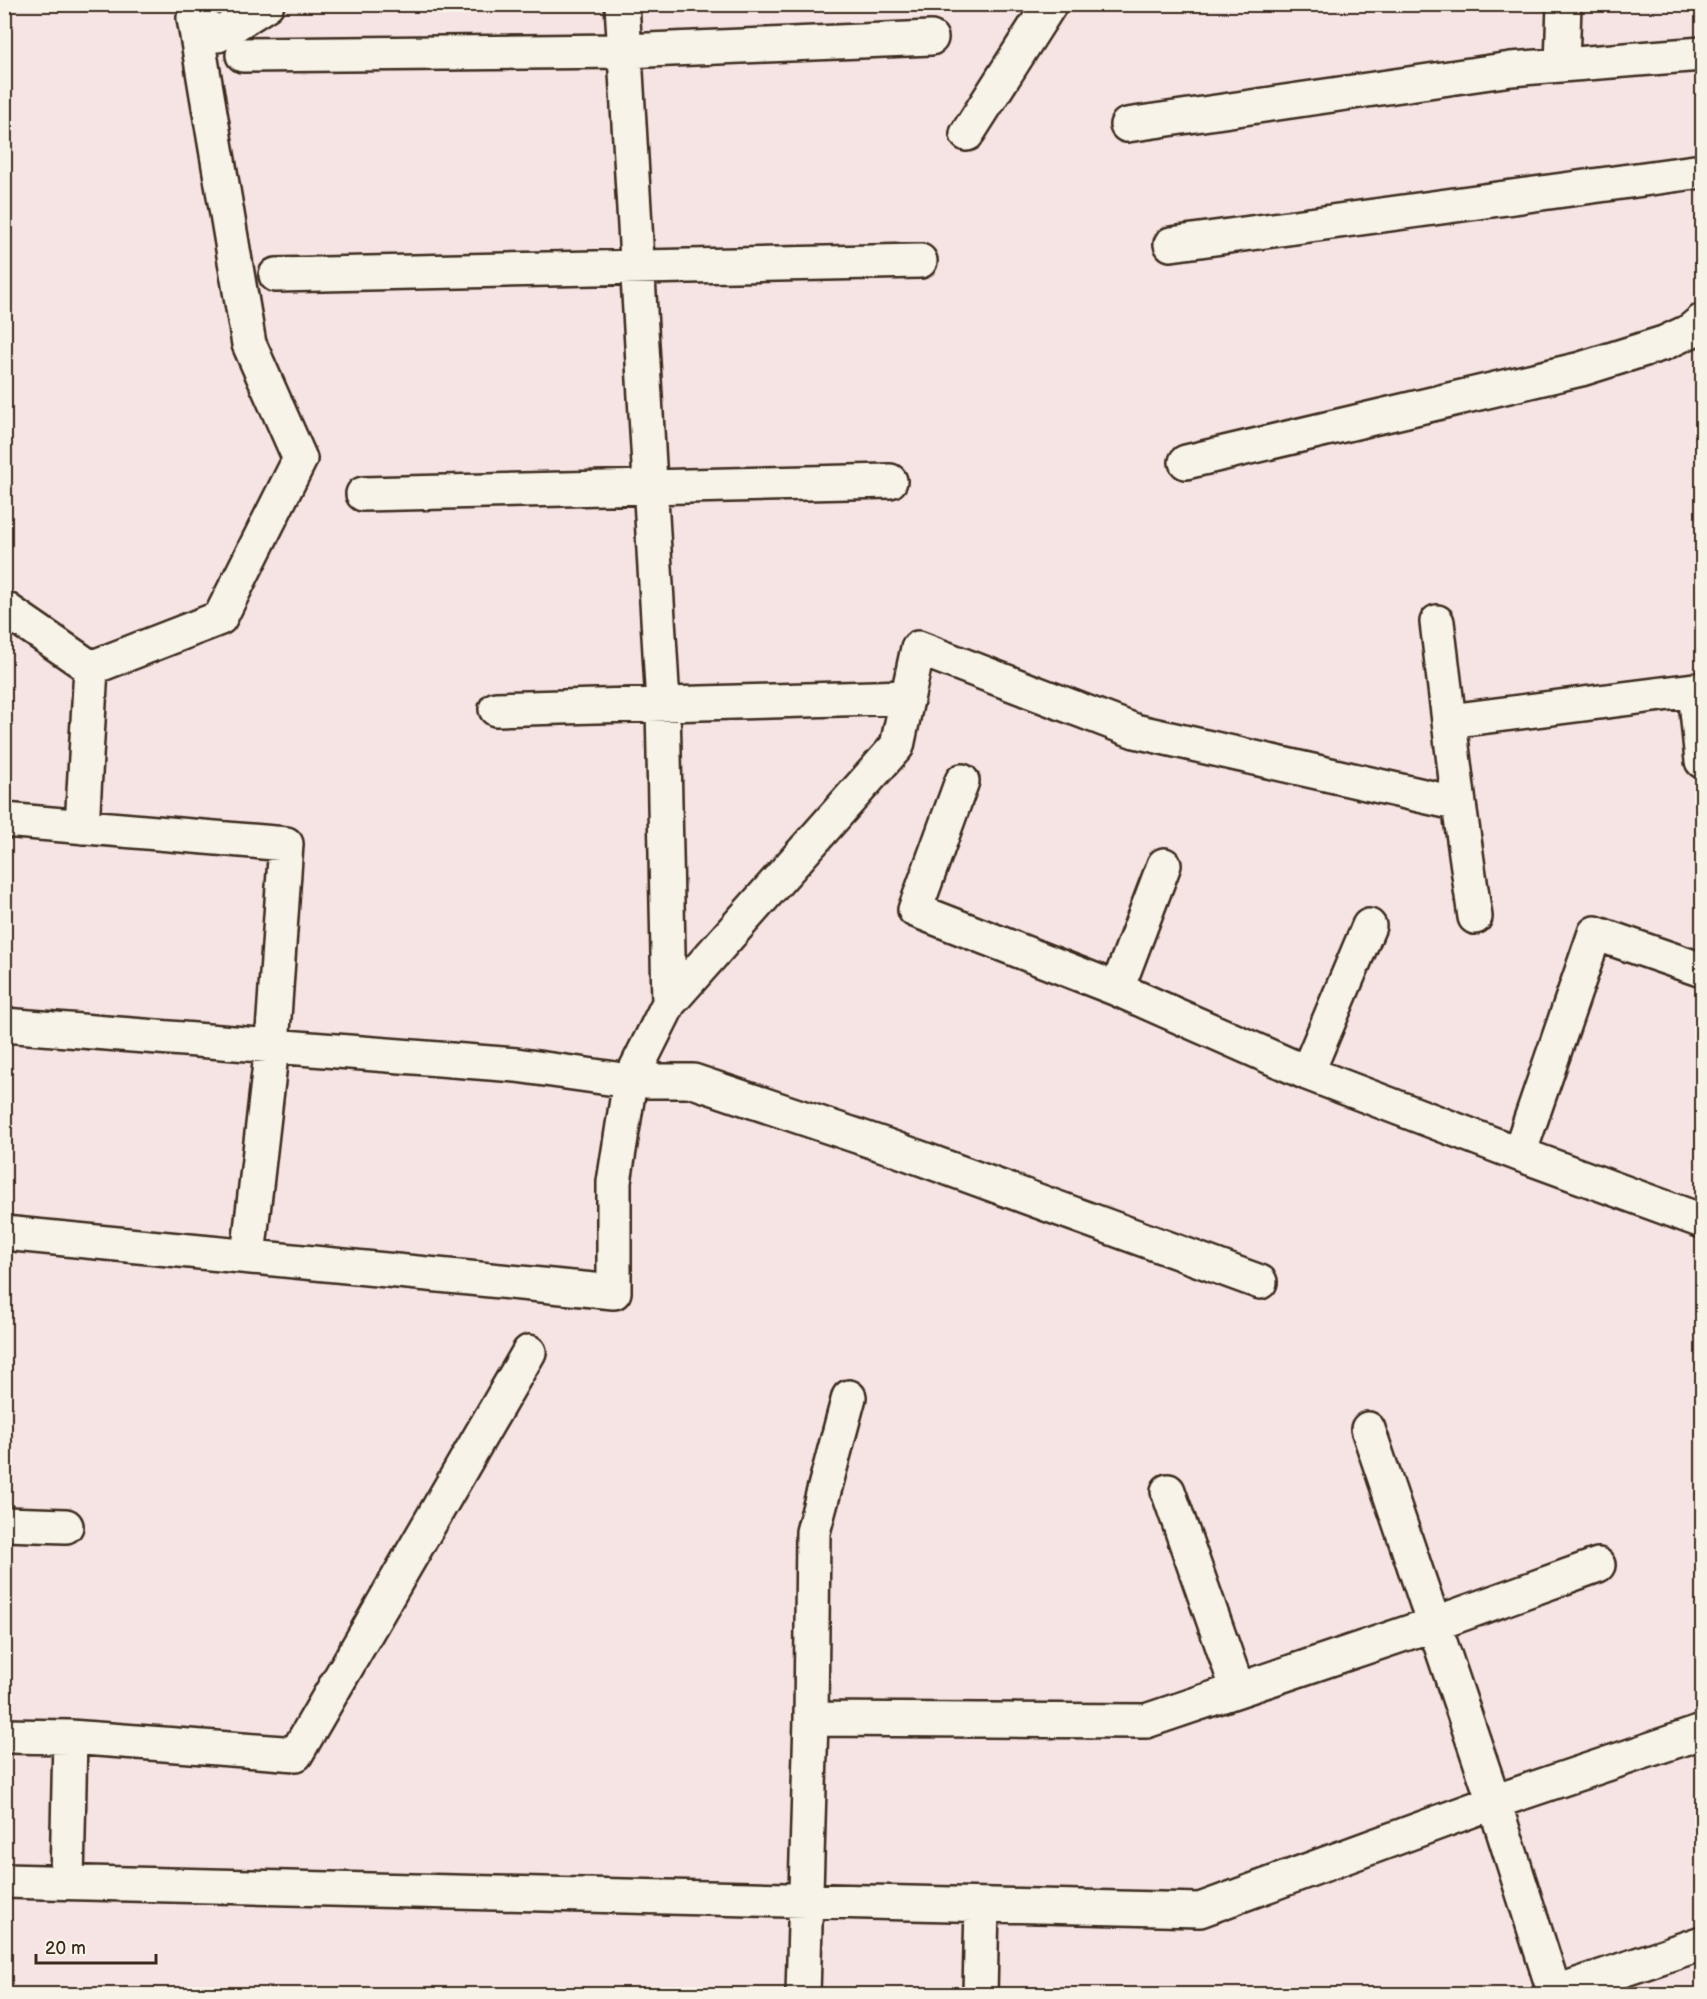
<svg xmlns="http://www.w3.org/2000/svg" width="1707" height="1999" font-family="'Balsamiq Sans',sans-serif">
	<rect width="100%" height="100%" fill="#f6e3e3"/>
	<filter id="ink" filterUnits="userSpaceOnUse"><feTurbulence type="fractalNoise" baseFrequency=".0167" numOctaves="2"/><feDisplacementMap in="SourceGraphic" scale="12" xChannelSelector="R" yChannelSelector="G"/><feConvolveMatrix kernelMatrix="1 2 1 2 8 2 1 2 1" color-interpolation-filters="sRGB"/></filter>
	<g filter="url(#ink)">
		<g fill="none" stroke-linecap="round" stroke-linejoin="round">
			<defs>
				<path id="minor" d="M243,55L625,51L931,38
					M1562,65L1564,4
					M1127,125L1511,69L1702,54
					M967,134L1050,4
					M1171,244L1702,171
					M276,275L920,261
					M1186,462L1581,369L1664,343L1690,331L1702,321
					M363,494L890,481
					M4,608L91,668
					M1437,622L1459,804L1475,917
					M1695,690L1702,761
					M496,709L907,697
					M1449,721L1702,689
					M962,781L915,910L1117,989L1307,1073L1519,1154L1702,1221
					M4,820L286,844L272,1046L248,1256
					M82,827L91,668L220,618L300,459L249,344L194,18L218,35L267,4
					M1117,989L1164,865
					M669,1003L897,746L918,648L1135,731L1459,804
					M4,1025L516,1065L630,1081H693L890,1147L1260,1282
					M1307,1073L1369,926
					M1519,1154L1595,933L1702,970
					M4,1233L614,1292V1182L630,1081L669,1003L663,704L622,4
					M1368,1429L1494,1802L1555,1994
					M1168,1491L1238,1690
					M4,1524L66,1526
					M811,1719L1146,1721L1434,1624L1598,1565
					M4,1736L70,1737L296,1754L529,1352
					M4,1881L1200,1910L1494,1802L1702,1732
					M67,1882L70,1737
					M803,1994L811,1719L813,1532L849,1397
					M980,1994L982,1905
					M1551,1994L1702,1943"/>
			</defs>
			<use href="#minor" stroke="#3b2a1e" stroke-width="38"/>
			<use href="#minor" stroke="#f7f3e8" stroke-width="33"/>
		</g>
	</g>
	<rect width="1707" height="1999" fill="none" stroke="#f7f3e8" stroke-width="24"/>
	<rect x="12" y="12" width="1683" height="1975" fill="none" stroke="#3b2a1e" stroke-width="2" filter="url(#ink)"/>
	<path d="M36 1954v9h120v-9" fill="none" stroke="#3b2a1e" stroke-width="3"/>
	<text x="45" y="1954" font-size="18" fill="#3b2a1e" stroke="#f7f3e8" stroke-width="4.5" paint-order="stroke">20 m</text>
</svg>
